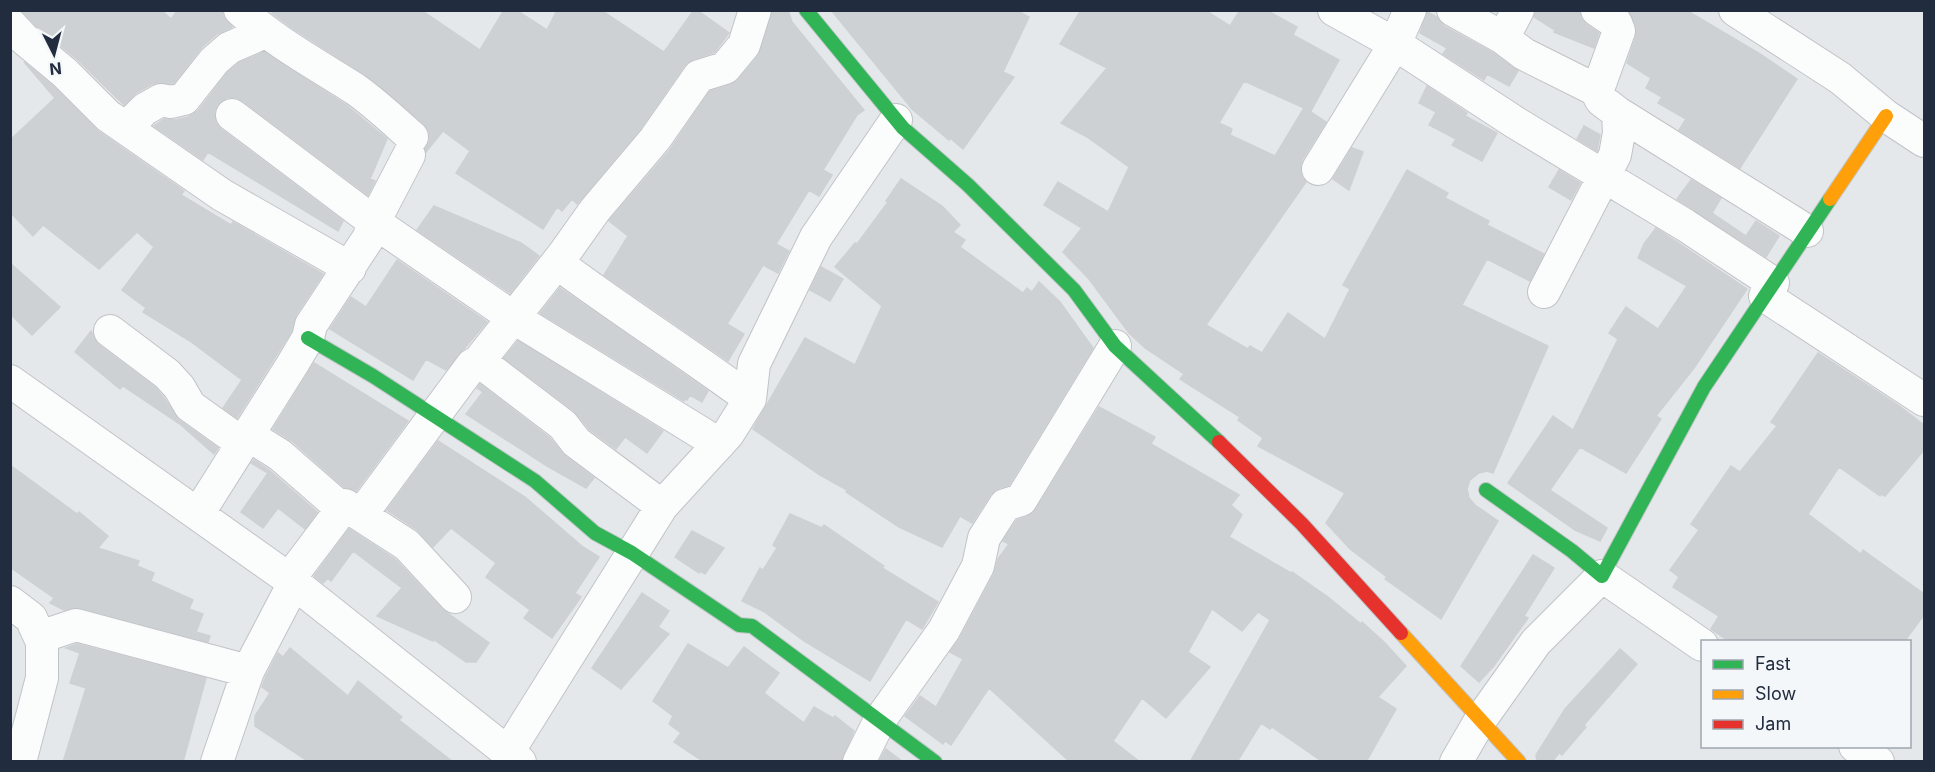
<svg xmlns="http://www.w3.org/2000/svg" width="1935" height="772" font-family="Inter,sans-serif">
	<rect width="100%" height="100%" fill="#e5e8eb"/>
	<path fill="#ced1d4" stroke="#ced1d4" stroke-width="1.5" fill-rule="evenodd" d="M21,10H161L171,19L178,10H223V16L232,27L217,34L202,47L174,83L152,84L136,93L124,105L78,60L35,25Z
		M273,10H421L480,50L504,10H516L547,30L557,10H601L664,52L694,10H697L729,33L715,52L694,59L684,66L641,128L577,204L572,199L562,211L557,207L543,229L456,173L470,151L443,131L426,152L425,149L430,140L429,132L424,124L373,80L292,28L272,13Z
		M772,10H788L792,22L864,110L857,115L823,170L832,175L819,196L809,190L776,244L789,251L778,273L763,265L727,324L744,334L728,361L604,275L628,236L609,221L669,151L710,91L730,85L738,80L758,56Z
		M831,10H1016L1029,17L1003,72L1014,77L963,149L950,138L949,140L912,109Z
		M1081,10H1205L1230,26L1240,10H1266L1297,27L1293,35L1339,60L1311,111L1305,108L1326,122L1302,160L1300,169L1302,177L1306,182L1206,325L1248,349L1250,346L1262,353L1288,313L1325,339L1350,289L1343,285L1407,170L1448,193L1445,198L1489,221L1487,225L1544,254L1530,281L1487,259L1462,305L1548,346L1493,473L1487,471L1479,473L1470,480L1467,489L1469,498L1475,505L1498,521L1441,619L1385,579L1387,577L1350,549L1326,523L1345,493L1258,446L1263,438L1238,420L1240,417L1180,379L1184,374L1145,348L1129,333L1089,279L1063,252L1082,228L1044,205L1058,182L1108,212L1129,167L1087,137L1061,123L1107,68L1060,44ZM1244,81L1304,108L1275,156L1230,135L1232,129L1219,123Z
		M1536,10H1579L1581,18L1586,24L1599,33L1594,48L1554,32L1555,30L1534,17Z
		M1628,10H1686L1760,54L1797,79L1740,168L1679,130L1686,119L1658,103L1662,97L1646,88L1651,78L1627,63L1636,36V25Z
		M1427,12L1437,17L1444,26L1493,53L1518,71L1509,86L1487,74L1484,80L1443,54L1447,48L1420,33Z
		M264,52L345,104L387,139L370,179L375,181L368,195L243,101L235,97L226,98L217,105L214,113L216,123L221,129L343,221L338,231L208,152L203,160L154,126L164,119L175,120L188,117L198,111L227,73L239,63Z
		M24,62L53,86L98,131L184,191L181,195L231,225L233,222L323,274L296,315L291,332L237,418L223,408L242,380L190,341L143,312L146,308L122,290L154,247L137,232L99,269L43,225L33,236L10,212V140L55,98Z
		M1427,86L1467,113L1465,116L1497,133L1482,161L1452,145L1456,139L1429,125L1436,112L1419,103Z
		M1584,126L1600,135L1597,151L1577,139Z
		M1352,148L1363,152L1349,190L1333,179Z
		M1559,170L1580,183L1571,200L1549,187Z
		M901,179L942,206L960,225L953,232L965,240L960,247L1023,293L1027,288L1032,292L1039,282L1060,302L1093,348L1009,485L999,488L990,495L972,523L960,516L942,547L899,527L846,492L847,490L820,475L753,429L805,338L855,365L882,306L835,267L855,243L857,244L888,202L886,201Z
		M1691,180L1721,198L1712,213L1746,236L1756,221L1779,236L1766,257L1677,199Z
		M434,206L521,243L539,256L510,293L417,230Z
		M1656,228L1747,289L1694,368L1656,416L1661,419L1626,473L1580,447L1550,490L1607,528L1600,541L1575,530L1508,483L1553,416L1573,430L1618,339L1609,333L1626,307L1658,329L1687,286L1638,258L1644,244Z
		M397,260L487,322L446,370L426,359L413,380L330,329L351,297L366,307Z
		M10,263L60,307L32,335L10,314Z
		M821,267L843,279L830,301L810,290Z
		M560,288L708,391L702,402L690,395L687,400L685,399L684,401L540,313Z
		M91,331L99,345L155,387L164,398L179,420L218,448L214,454L181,425L123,386L120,389L75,352Z
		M518,341L663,431L647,453L625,437L616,449L589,429L574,411L504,358Z
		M1818,353L1898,405L1924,425V450L1885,496L1881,494L1880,496L1839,467L1808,514L1861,554L1863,550L1924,594V615L1904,642H1730L1711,629L1719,616L1673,587L1679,577L1670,570L1699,530L1691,524L1731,466L1740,472L1777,426L1771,422Z
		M314,363L408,421L356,491L344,487L292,441L273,429Z
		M480,384L550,438L565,456L594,478L586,488L547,466L466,414L483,392L477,388Z
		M1099,407L1155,437L1151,444L1239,495L1231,505L1242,515L1229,537L1291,573L1292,572L1328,597L1361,624L1362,622L1384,642L1406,666L1378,697L1396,709L1366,762H1323L1272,727L1270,729L1261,723L1237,762H1190L1270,620L1258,612L1242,631L1212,609L1188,652L1210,667L1166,718L1142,698L1113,741L1140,762H1070L989,688L951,745L945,741L943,744L905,716L920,696L936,707L963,659L950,652L960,638L994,574L998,559L1009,544L1003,541L1017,520L1027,517L1036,509Z
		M438,441L525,497L583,547L599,557L575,593L581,597L552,638L524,618L530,610L486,577L496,563L451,528L433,547L417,530L387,510Z
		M254,460L269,470L317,512L305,529L278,508L263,528L241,512L268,473L251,463Z
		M10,465L77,514L79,512L108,536L98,548L139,561L137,566L154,573L151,581L193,600L189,609L203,614L196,632L210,636L208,642L81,608L64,610L50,603L54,598L10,567Z
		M790,514L822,528L824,525L884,566L882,568L938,602L922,629L906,619L870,681L804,641L763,611L742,601L760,568L763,570L777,548L773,545Z
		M349,529L395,559L442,609L489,643L476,662H466L433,639V641L377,616L402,588L353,551L331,581L328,578L323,583L314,576Z
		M692,531L724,548L705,574L700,571L699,573L675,557Z
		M1533,555L1554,568L1524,616L1528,618L1493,667L1479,682L1461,666Z
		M642,593L669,611L658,627L669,634L621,689L592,668Z
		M77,644L206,678L183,762H63L86,688L70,683L80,653L66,648Z
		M688,644L728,668L744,647L779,673L764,693L804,723L814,707L833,718L835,716L854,731L841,762H704L674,742L681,733L669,724L673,716L653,701Z
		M290,648L348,696L358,681L402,717L399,720L453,762H309L255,726V716L270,693L262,687L265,678L278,653L283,657Z
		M1620,649L1637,664L1584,725L1586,727L1562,755L1559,753L1552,762H1537L1536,755L1565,709Z
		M886,749L903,762H879Z"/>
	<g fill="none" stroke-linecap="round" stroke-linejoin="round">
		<defs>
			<path id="street" d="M240,10C275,42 316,64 355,89C375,103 394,121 412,137
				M1334,10L1395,44L1516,123L1685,225L1773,283
				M1453,10L1503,38L1524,54L1592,88L1597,92L1601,100L1618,113L1619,133L1615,155L1544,292
				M1597,10L1616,23L1619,31L1597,92
				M1735,10L1840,78L1886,116L1924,141
				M10,24L23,38L65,73L108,116L222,195L350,268
				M1503,38L1518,10
				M1618,113L1807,231
				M232,115L374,222L514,318L719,444
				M126,128L145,109L161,100L171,102L184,99L214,61L229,48L265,32
				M1318,169L1395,44L1410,10
				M557,263C620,310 686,352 750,399
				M1765,296L1924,400
				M110,331L167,374L179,387L190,406L243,444
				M479,361L563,425L576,442L662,506
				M10,381L289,579L520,762
				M248,435L280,455L342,509
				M198,514L292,365L308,338L311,325L369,237L374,222L409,155
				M361,515L472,365L479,361L563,255L595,210L655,139L699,76L725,68L744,45L755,10
				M289,579L345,505L407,545L455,597
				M10,602L31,618L42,642V678L20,762
				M40,637L76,625L248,671
				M1855,746L1878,762
				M508,752L662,506L728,434L750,399L754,364L816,237L896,120
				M217,762L248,671L294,583
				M859,762L880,720L944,630L978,566L984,538L1005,505L1021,500L1115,346
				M1456,762L1481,719L1536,642L1602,576L1702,645"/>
			<path id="fast" d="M806,10L903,128L968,185L1074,290L1115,346L1219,442
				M308,338L373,376L535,481L595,533L632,553L739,625L752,626L935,762
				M1486,490L1572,551L1602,576L1704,387L1830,199"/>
			<path id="slow" d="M1830,199L1886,116
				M1401,633L1519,762"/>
			<path id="jam" d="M1219,442L1302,524L1401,633"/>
		</defs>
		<use href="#street" stroke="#c0c4c7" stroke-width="34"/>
		<use href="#fast" stroke="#c1c6ca" stroke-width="16"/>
		<use href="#slow" stroke="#c1c6ca" stroke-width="16"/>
		<use href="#jam" stroke="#c1c6ca" stroke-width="16"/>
		<use href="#street" stroke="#fbfcfc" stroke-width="32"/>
		<use href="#fast" stroke="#30b455" stroke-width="14"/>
		<use href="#slow" stroke="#ff9f0a" stroke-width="14"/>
		<use href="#jam" stroke="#e5322d" stroke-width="14"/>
	</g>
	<rect width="1935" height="772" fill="none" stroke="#222c3f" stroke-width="24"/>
	<rect x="1701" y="640" width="210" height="108" fill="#f3f7f9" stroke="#9fa6af" stroke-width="1.5"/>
	<rect x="1713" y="660" width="30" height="9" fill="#30b455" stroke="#9fa6af" stroke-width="1.5"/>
	<text x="1755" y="670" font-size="18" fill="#222c3f">Fast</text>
	<rect x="1713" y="690" width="30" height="9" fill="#ff9f0a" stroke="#9fa6af" stroke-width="1.5"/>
	<text x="1755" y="700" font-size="18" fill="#222c3f">Slow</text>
	<rect x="1713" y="720" width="30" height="9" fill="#e5322d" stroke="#9fa6af" stroke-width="1.5"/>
	<text x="1755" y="730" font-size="18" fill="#222c3f">Jam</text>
	<g transform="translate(54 54) rotate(174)" stroke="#f3f7f9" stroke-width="4.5" paint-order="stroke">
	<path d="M0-4.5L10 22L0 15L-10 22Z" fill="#222c3f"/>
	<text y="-9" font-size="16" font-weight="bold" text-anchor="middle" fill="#222c3f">N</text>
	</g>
</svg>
